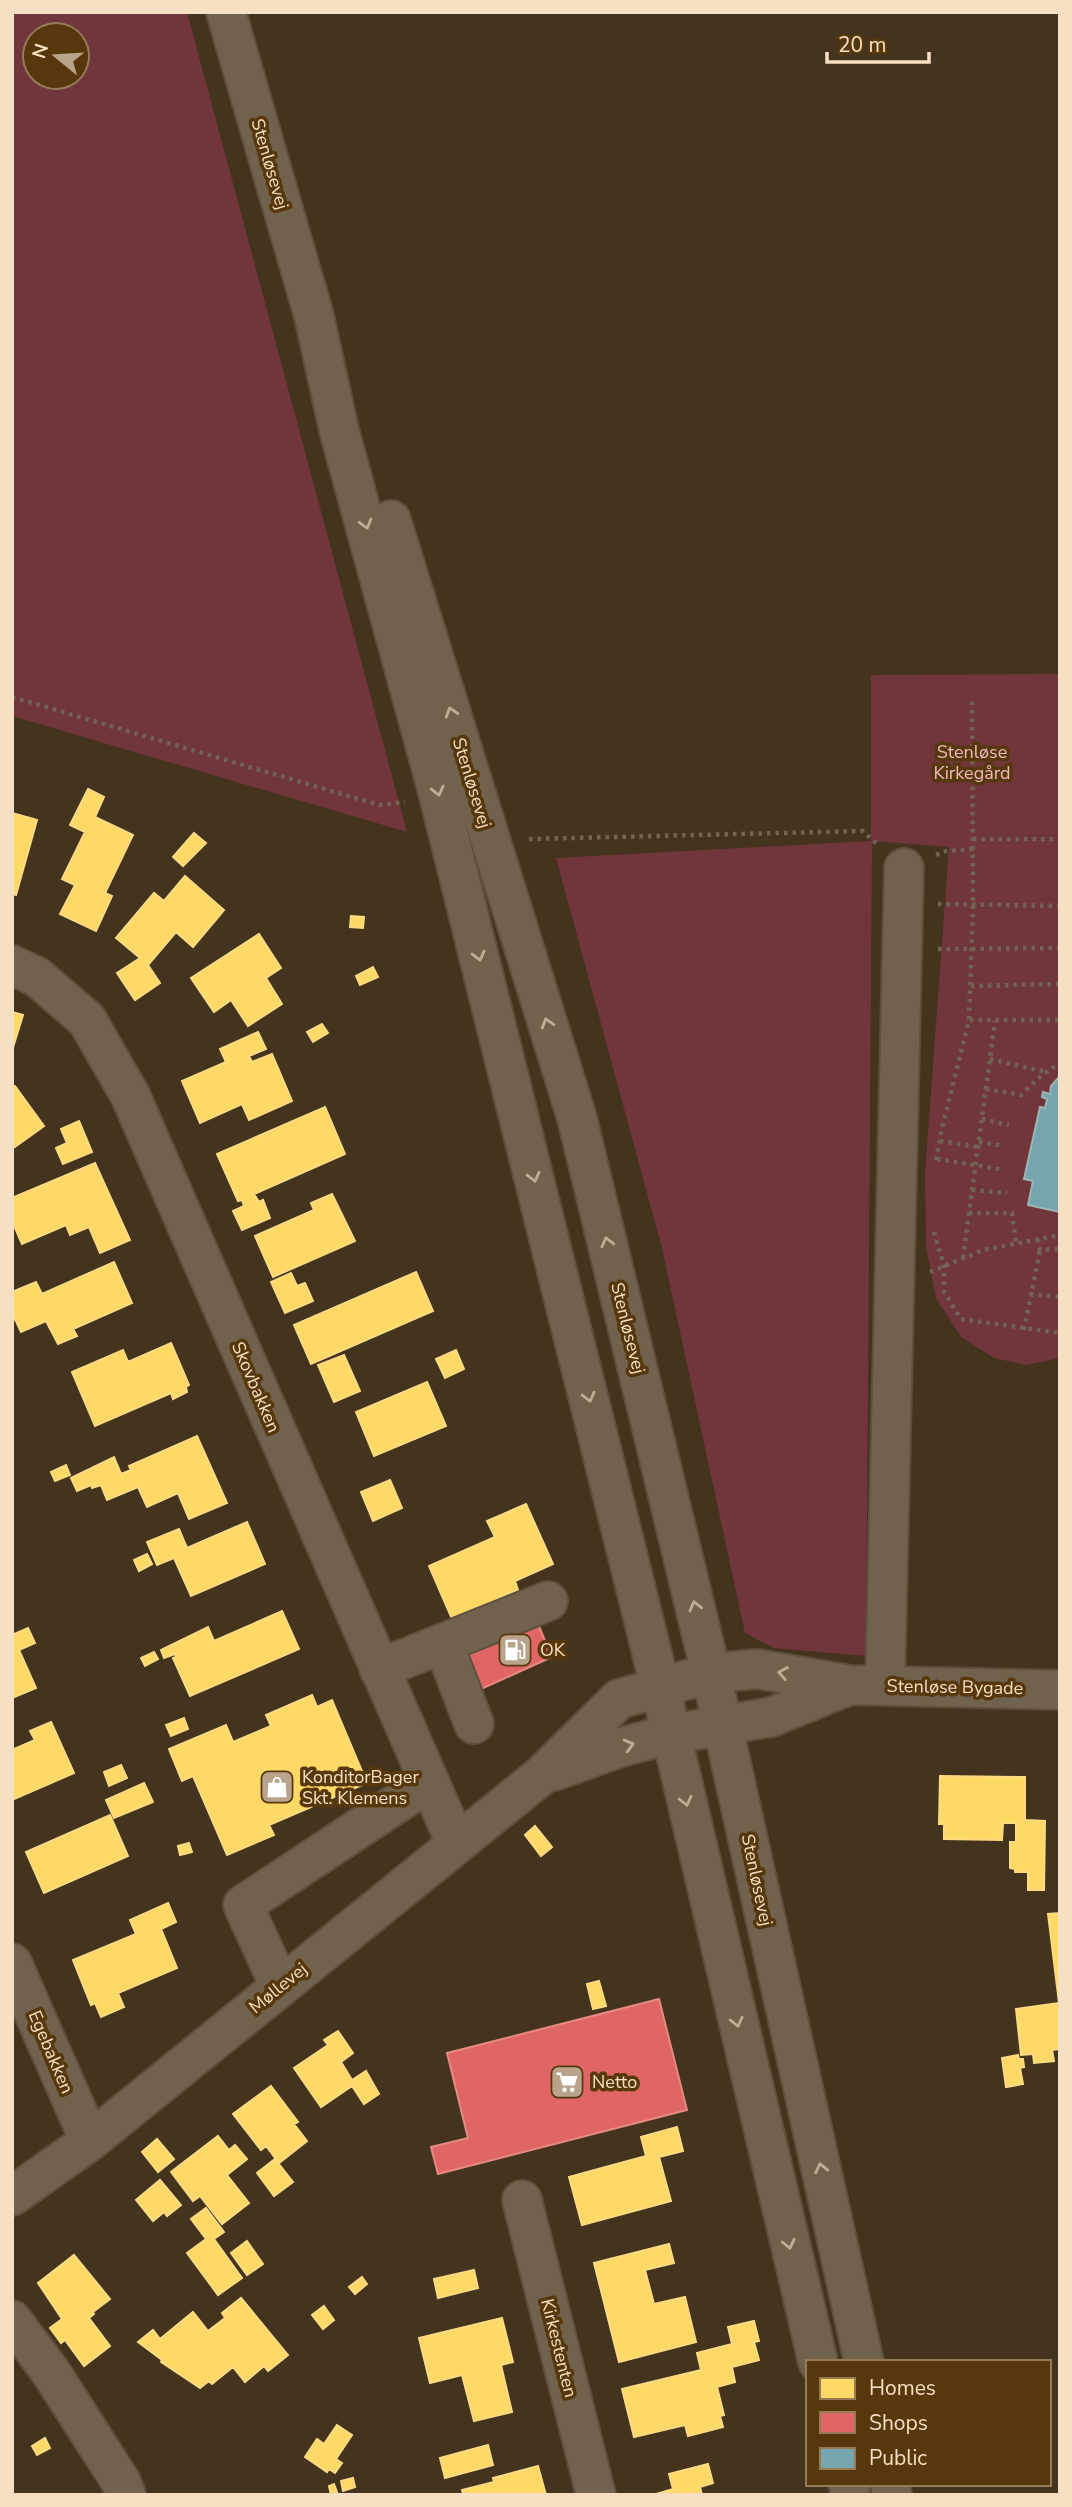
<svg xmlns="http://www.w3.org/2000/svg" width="1072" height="2507" font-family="'Nunito Sans',sans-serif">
	<rect width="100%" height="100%" fill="#45341d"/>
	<path fill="#71353c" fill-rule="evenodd" d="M12,12H187L407,832L12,716ZM35,35H77V77H35Z
		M1060,674V1358L1026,1365L994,1358L961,1337L936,1298L926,1247L925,1174L949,847L872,841L866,1656L774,1648L745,1633L662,1248L556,858L871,841V675Z"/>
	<path fill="#ffd966" stroke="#fddb82" stroke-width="2" d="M88,789L104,797L95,817L133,835L105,893L112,896L96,931L60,914L75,885L62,879L85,832L70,825Z
		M12,813L37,820L16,895L12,894Z
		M194,833L206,843L183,866L173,857Z
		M185,876L224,910L193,947L176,932L148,965L160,983L135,1000L117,973L140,958L116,938L154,893L164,901Z
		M351,916L364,917L363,928L350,927Z
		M259,934L281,968L266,978L282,1004L248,1026L231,1000L214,1012L191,978Z
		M373,967L378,977L360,985L356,976Z
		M12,1012L23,1015L12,1051Z
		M322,1024L328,1033L313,1042L307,1032Z
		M258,1032L266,1049L249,1056L252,1062L272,1054L292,1101L249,1120L242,1104L200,1123L182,1081L226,1062L220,1049Z
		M15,1086L44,1126L12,1149V1088Z
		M325,1107L345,1154L254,1194L259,1202L263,1200L270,1218L242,1230L233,1211L244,1206L242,1200L238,1201L217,1154Z
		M79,1121L92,1152L63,1164L56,1148L67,1143L61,1129Z
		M95,1163L130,1240L100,1253L89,1227L70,1235L66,1225L22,1244L12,1221V1198Z
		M332,1194L355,1241L273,1277L255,1236L314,1210L311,1203Z
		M114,1262L132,1303L73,1329L77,1336L58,1344L46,1321L21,1332L15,1319L12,1320V1292L36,1282L42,1294Z
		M416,1272L433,1311L311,1364L294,1325Z
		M291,1273L297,1286L305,1283L313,1301L285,1313L271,1282Z
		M171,1343L189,1385L186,1387L187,1392L173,1399L171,1393L95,1426L72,1372L123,1350L128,1362Z
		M456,1350L464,1369L445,1378L436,1359Z
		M344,1355L360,1391L334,1402L318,1365Z
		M427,1382L446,1426L374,1456L356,1412Z
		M197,1436L227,1503L189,1519L178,1493L147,1507L138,1487L107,1500L101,1485L92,1488L91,1485L77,1491L71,1478L114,1457L121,1474L131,1470L129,1466Z
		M66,1465L70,1475L55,1481L51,1472Z
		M390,1480L402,1508L373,1521L361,1492Z
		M526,1504L553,1564L515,1581L518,1590L452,1619L429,1566L495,1537L487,1521Z
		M247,1522L265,1564L191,1596L174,1558L157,1565L147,1542L179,1529L187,1548Z
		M147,1554L152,1564L139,1571L134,1560Z
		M282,1611L299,1649L190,1696L173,1658L176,1657L175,1654L164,1658L161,1650L208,1627L214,1641Z
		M28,1628L35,1643L19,1650L36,1688L12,1698V1635Z
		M154,1652L158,1659L145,1666L141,1658Z
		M312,1695L317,1707L332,1700L367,1783L269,1825L274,1835L227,1855L193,1776L182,1781L169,1749L226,1725L233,1742L271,1726L266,1715Z
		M184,1718L188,1729L171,1736L166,1725Z
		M51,1722L74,1773L12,1800V1750L35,1740L30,1731Z
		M121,1765L127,1778L109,1786L104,1772Z
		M940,1776L1025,1777V1820L1045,1821L1044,1890H1028V1872H1015V1869L1010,1868V1842H1016V1823H1003L1002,1840L944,1839V1824H939Z
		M144,1783L153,1802L114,1818L106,1800Z
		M110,1815L128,1856L44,1893L26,1852Z
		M535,1826L552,1847L541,1856L525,1835Z
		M189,1843L192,1852L180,1855L178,1846Z
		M168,1903L176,1922L161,1929L177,1968L118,1993L124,2007L101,2017L95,2003L91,2005L73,1960L136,1934L130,1920Z
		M1060,1913V2049L1052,2050L1054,2061L1034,2063L1033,2054L1021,2055L1016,2009L1059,2003L1048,1914Z
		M599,1981L606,2006L593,2009L587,1984Z
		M338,2031L353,2053L341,2062L352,2080L366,2071L379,2094L364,2104L352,2086L321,2107L294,2068L328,2045L324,2040Z
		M1018,2055L1019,2059H1023L1024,2067L1020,2068L1023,2084L1006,2087L1002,2058Z
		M271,2086L298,2122L294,2124L307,2141L279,2163L266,2146L261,2150L233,2114Z
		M677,2127L683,2151L659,2157L671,2201L582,2225L569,2177L646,2156L641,2137Z
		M218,2136L229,2150L235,2145L247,2159L227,2175L249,2203L222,2224L200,2196L193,2201L171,2172Z
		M157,2139L174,2159L158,2172L142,2152Z
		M275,2159L293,2182L274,2196L257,2173Z
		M160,2180L181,2205L167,2216L164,2212L153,2221L136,2200Z
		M206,2208L224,2232L214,2239L242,2278L218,2295L187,2253L206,2239L191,2219Z
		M247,2241L263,2264L247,2275L231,2253Z
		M669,2244L674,2263L645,2270L654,2304L685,2297L696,2342L619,2362L594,2263Z
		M74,2255L110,2299L93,2312L94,2314L89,2318L110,2346L84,2366L65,2340L61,2343L50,2328L62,2319L38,2283Z
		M474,2270L478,2288L438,2298L434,2279Z
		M362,2277L367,2284L355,2294L349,2287Z
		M241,2298L288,2355L268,2371L264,2366L245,2382L233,2367L212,2384L209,2381L200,2388L161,2362L162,2360L138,2342L153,2330L160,2339L193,2312L208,2331L225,2318L222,2313Z
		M324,2306L334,2320L323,2329L312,2315Z
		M502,2318L513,2362L501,2365L512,2412L474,2421L462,2375L430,2383L419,2338Z
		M754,2321L759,2341L754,2342L759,2360L732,2367L735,2382L717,2387L724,2415L720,2416L723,2427L688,2436L685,2425L634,2437L622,2389L701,2370L697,2353L732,2344L728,2327Z
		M337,2425L352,2435L336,2459L342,2463L335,2473L329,2469L327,2472L305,2457L317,2439L324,2444Z
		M45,2438L50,2448L37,2455L32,2446Z
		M488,2445L493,2465L445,2478L440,2458Z
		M708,2464L713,2483L700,2487L702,2495H653L673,2489L669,2474Z
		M538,2466L546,2495H463L462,2490L494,2482L493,2478Z
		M353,2478L355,2487L343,2491L341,2481Z
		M334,2484L338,2495H331L329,2486Z"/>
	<path fill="#e06666" stroke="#e78a82" stroke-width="2" d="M538,1624L552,1657L479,1690L464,1657Z
		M659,1999L687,2110L438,2174L431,2147L468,2138L447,2053Z"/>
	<path fill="#76a5af" stroke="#9db6b5" stroke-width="2" d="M1059,1077H1060V1212L1028,1205L1033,1181L1024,1179L1040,1107L1045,1108L1047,1099L1042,1097L1043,1092L1050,1094L1051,1086Z"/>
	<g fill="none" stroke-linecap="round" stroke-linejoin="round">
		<defs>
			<path id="minor" d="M226,12L314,316L339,430L438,792L660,1686L818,2362
				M391,520L577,1118L711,1673L864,2362
				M12,965L37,977L87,1020L130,1095L456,1843
				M443,1643L474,1724
				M379,1669L548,1601
				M885,1686L904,868
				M554,1771L618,1748L671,1734L771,1717L850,1685
				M12,1963L90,2141
				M280,1986L243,1905L429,1782
				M12,2196L90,2141L542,1775L619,1699L711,1673L758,1669L850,1685L1060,1690
				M522,2200L596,2495
				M12,2320L50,2371L121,2482L126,2495
				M848,2484L851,2495
				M890,2484L892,2495"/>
		</defs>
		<use href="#minor" stroke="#5e503e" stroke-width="42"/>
		<path stroke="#726453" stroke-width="4.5" stroke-dasharray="3.5 5" stroke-linecap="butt" d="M12,697L379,805L405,802
			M529,839L863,831L878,845
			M973,839H1060
			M936,855L946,851L973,849
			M938,904L1060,906
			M938,949L1060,948
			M971,986L1060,984
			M970,1020H1060
			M990,1059L1046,1072
			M986,1089L1021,1095L1042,1075L1060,1063
			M982,1119L1009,1125
			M940,1141L978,1147
			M979,1142L1004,1146
			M937,1159L1004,1170
			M936,1160L941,1132L969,1020L973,905L972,700
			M972,1190L1007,1193
			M969,1213H1012L1016,1244
			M934,1232L944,1266V1292L961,1319L1060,1333
			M1038,1239L1040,1250L1060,1249
			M963,1258L995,1021
			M930,1272L983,1250L1060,1235
			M1030,1294L1060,1297
			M1024,1330L1040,1250"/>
		<use href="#minor" stroke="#71624e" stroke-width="38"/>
	</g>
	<defs><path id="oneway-chevron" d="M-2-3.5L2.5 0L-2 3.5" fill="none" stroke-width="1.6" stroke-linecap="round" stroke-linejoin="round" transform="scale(1.75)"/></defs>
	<g stroke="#c1ad95">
		<use href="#oneway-chevron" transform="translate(366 524) rotate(74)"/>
		<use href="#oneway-chevron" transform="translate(451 712) rotate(-107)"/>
		<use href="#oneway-chevron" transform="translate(438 791) rotate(76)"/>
		<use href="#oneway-chevron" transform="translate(479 956) rotate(76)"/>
		<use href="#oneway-chevron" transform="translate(547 1023) rotate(-107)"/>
		<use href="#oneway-chevron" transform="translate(534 1177) rotate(76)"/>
		<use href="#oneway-chevron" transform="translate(607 1242) rotate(-104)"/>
		<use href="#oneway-chevron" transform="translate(589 1397) rotate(76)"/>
		<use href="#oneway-chevron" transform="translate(695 1606) rotate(-104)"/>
		<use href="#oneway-chevron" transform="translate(783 1673) rotate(-170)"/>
		<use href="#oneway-chevron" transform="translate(629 1745) rotate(-15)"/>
		<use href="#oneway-chevron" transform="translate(686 1801) rotate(77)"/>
		<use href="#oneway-chevron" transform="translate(737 2022) rotate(77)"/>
		<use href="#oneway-chevron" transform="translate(821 2168) rotate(-102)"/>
		<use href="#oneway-chevron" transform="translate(789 2244) rotate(77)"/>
	</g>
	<defs>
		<symbol id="fuel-square" viewBox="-11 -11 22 22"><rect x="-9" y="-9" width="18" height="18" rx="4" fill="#b9a38a" stroke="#56380c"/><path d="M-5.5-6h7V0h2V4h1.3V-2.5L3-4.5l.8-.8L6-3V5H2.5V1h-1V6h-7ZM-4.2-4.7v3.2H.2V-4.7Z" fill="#fff"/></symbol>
		<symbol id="shop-square" viewBox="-11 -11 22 22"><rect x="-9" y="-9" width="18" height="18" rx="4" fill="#b9a38a" stroke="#56380c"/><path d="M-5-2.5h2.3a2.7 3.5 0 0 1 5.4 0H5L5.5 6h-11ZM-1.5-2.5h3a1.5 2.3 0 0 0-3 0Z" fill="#fff"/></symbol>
		<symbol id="supermarket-square" viewBox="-11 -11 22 22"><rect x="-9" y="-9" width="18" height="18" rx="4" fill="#b9a38a" stroke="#56380c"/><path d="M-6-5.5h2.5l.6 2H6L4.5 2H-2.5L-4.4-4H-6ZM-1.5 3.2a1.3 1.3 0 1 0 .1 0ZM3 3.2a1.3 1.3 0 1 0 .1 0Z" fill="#fff"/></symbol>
	</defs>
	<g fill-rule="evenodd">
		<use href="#fuel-square" x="496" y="1631" width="38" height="38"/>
		<use href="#shop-square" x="258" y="1768" width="38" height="38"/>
		<use href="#supermarket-square" x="548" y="2063" width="38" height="38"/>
	</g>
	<g text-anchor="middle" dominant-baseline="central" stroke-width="7" stroke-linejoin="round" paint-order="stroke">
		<g font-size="18" fill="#f7dfc4" stroke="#56380c">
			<text transform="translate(270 164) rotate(74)">Stenløsevej</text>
			<text transform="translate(472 783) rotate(73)">Stenløsevej</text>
			<text transform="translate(628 1328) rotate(76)">Stenløsevej</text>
			<text transform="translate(256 1387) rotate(67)">Skovbakken</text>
			<text transform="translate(955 1687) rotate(1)">Stenløse Bygade</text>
			<text transform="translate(757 1880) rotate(78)">Stenløsevej</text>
			<text transform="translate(278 1988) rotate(-39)">Møllevej</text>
			<text transform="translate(51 2052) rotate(67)">Egebakken</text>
			<text transform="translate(559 2348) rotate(76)">Kirkestenten</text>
		</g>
		<g font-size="18" fill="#f2b8bf" stroke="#56380c">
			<text x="972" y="752">Stenløse<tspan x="972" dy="21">Kirkegård</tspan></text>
		</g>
		<g font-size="18" fill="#f7dfc4" stroke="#56380c" text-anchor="start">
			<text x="540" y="1650">OK</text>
			<text x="302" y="1777">KonditorBager<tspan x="302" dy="21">Skt. Klemens</tspan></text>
			<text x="592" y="2082">Netto</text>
		</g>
	</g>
	<rect width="1072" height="2507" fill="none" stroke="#f7dfc4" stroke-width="28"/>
	<rect x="806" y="2360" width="245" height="126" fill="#56380c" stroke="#967b56" stroke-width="2"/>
	<rect x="820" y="2378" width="35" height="21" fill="#ffd966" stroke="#967b56" stroke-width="2"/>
	<text x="869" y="2395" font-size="21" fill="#f7dfc4">Homes</text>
	<rect x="820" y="2412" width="35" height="21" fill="#e06666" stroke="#967b56" stroke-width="2"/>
	<text x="869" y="2430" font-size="21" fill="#f7dfc4">Shops</text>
	<rect x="820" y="2448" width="35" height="21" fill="#76a5af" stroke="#967b56" stroke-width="2"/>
	<text x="869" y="2465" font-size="21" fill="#f7dfc4">Public</text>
	<g transform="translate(56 56) rotate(288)"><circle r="33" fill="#56380c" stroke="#967b56" stroke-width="2"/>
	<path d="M0-5L12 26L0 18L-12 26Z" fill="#b9a38a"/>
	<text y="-10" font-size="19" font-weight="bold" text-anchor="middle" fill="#f7dfc4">N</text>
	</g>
	<path d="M827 52v10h102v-10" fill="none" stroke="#f7dfc4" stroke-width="3.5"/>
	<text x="838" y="52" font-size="21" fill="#f7dfc4" stroke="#56380c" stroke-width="5" paint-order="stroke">20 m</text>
</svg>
